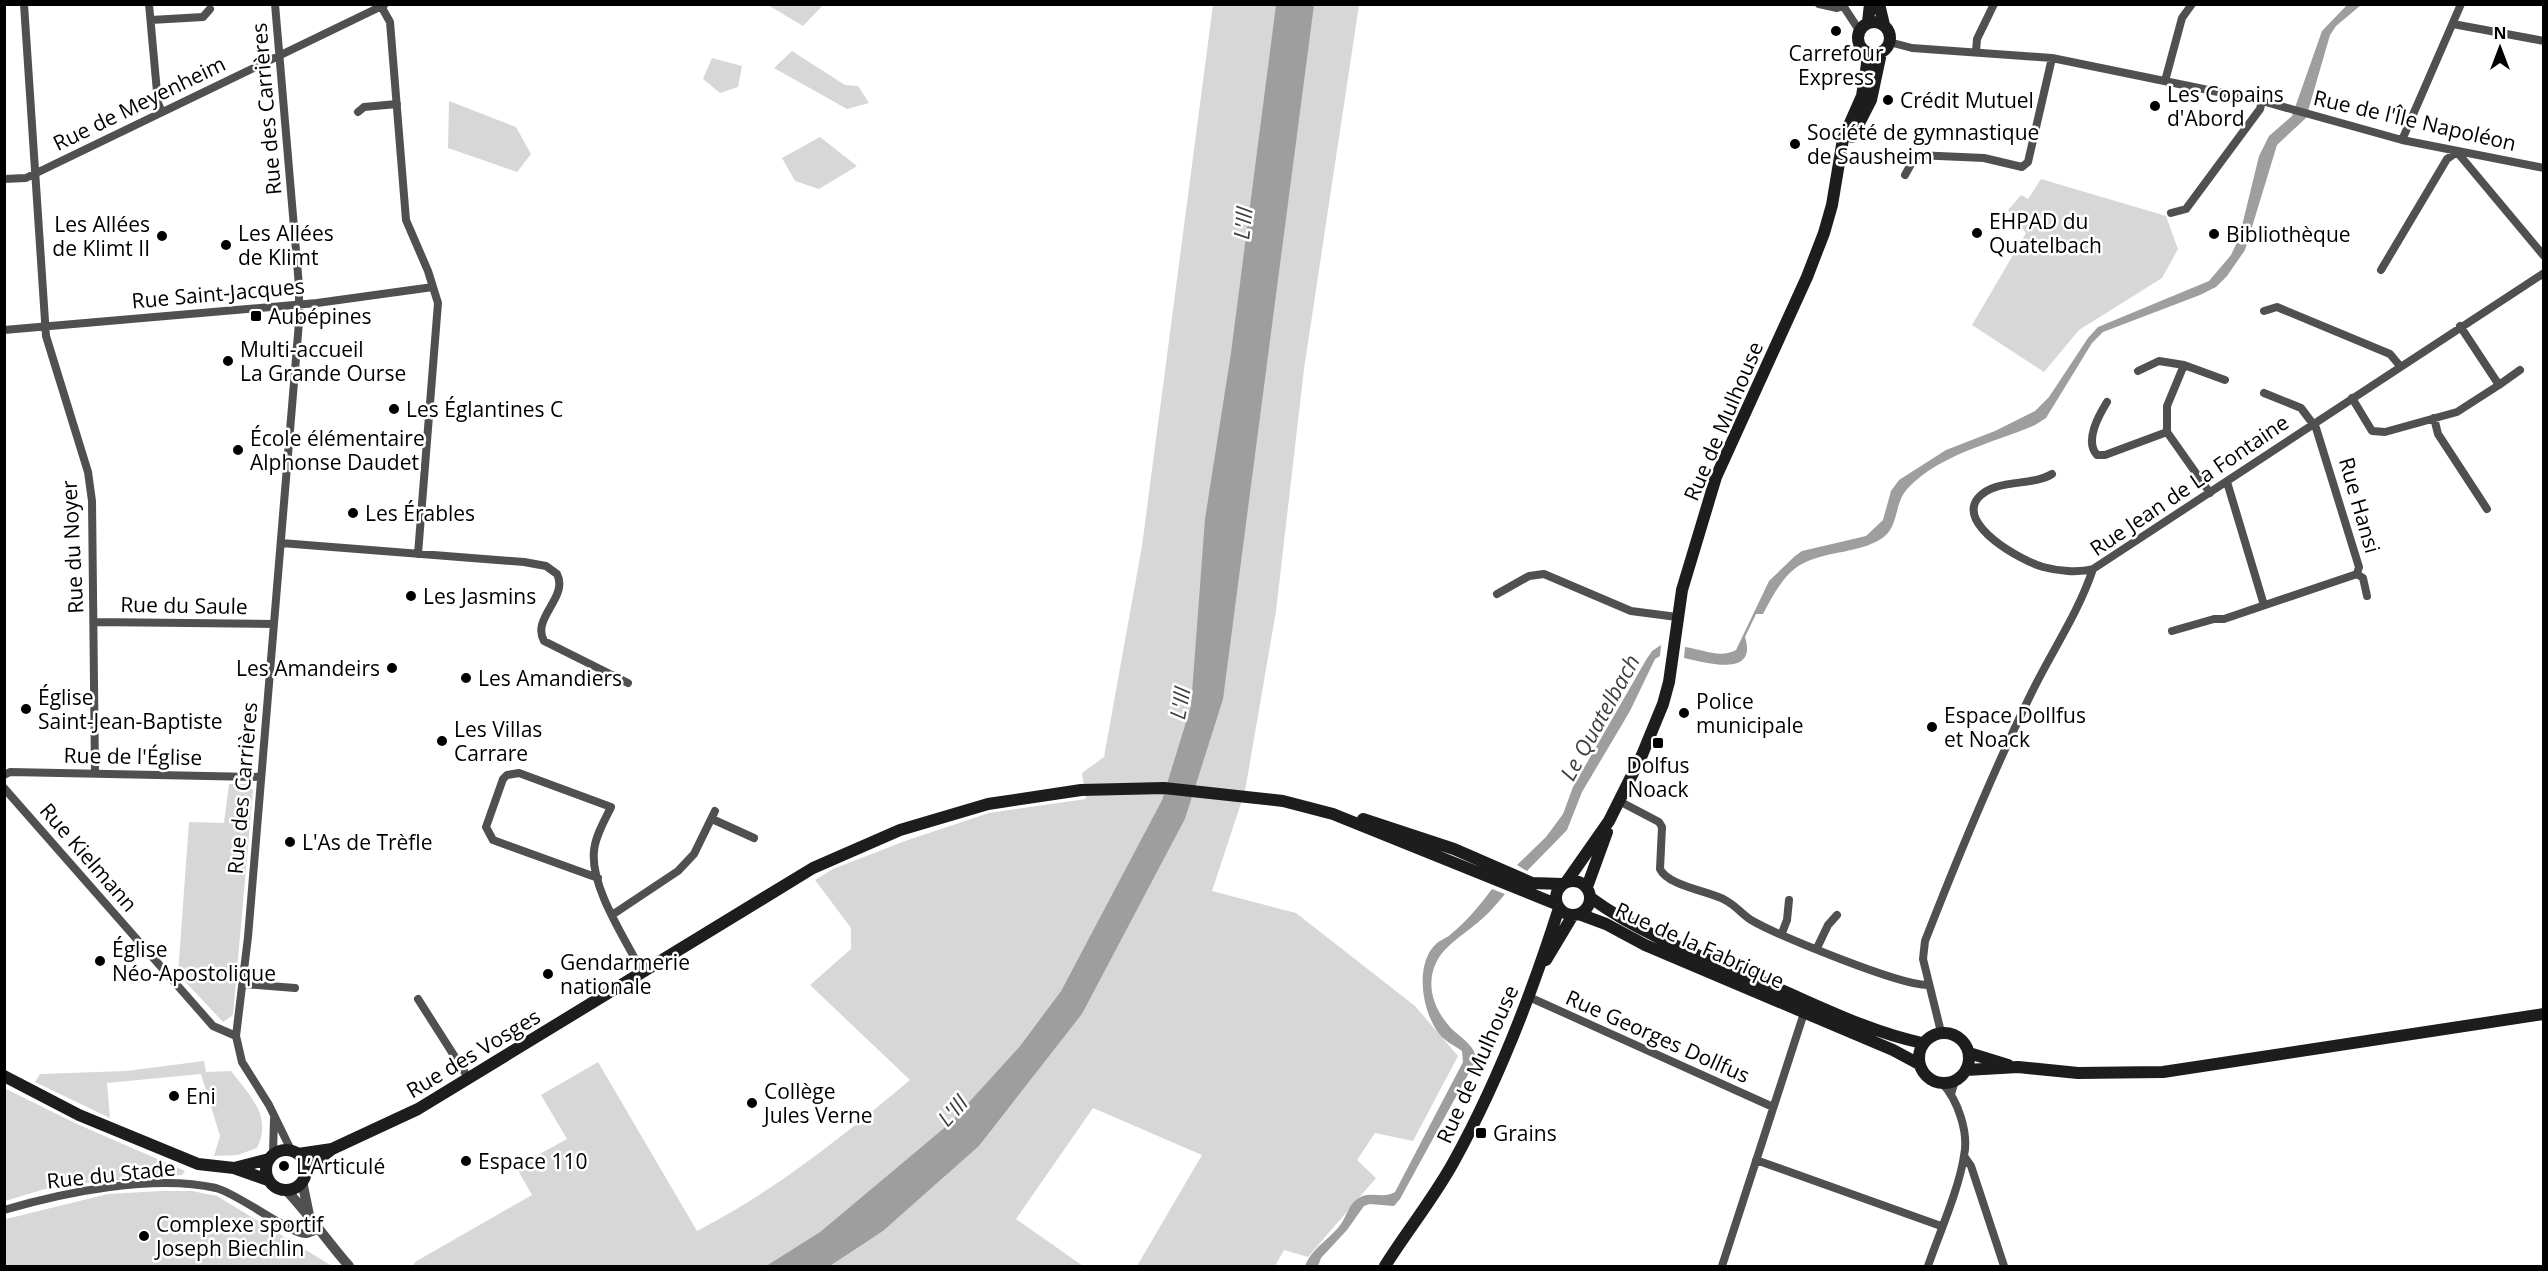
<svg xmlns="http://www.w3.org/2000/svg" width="2548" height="1271" font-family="'Open Sans',sans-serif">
	<rect width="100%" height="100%" fill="#fff"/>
	<path fill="#d7d7d7" d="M768,5H823L803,26Z
		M1213,5H1359L1304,369L1276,611L1245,791L1212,891L1296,913L1415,1006L1458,1056L1413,1141L1375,1133L1357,1160L1376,1178L1308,1257L1284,1250L1275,1266H1137L1202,1155L1093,1108L1016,1219L1083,1266H830L883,1231L979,1146L1082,1014L1185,819L1195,786L1167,783L1162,800L1061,991L1020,1046L950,1123L820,1232L766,1266H413L415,1262L532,1195L516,1167L567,1139L541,1095L598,1062L697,1231C775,1191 843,1136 910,1080L810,985L851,949V928L815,880L833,869L905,841L989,813L1086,799L1082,773L1104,757L1142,546Z
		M792,51L845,85L858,86L869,103L847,109L774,68Z
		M712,58L742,66L738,87L720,93L703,79Z
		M449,101L516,127L531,154L517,172L448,148Z
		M820,137L857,166L819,189L795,181L782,158Z
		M2041,179L2166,216L2178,249L2162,278L2079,330L2044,372L1972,325L2026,233L2008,210L2021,195L2028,199Z
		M229,784H247L253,790L233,1015L223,1022L178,974L189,822L224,823Z
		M204,1061L206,1072L231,1071C249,1095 273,1116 257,1148L238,1155L214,1156L220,1136L201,1074L107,1083L110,1118L35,1082L40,1074L126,1071Z
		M4,1088L77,1124L185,1171L182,1175L87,1183L45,1189L5,1201Z
		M161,1191H192L217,1196L332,1266H5L6,1219L108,1194Z"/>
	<path fill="#9e9e9e" d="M1276,5H1314L1223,699L1185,819L1082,1014L979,1146L883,1231L830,1266H766L820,1232L950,1123L1020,1046L1061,991L1162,800L1191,706L1205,519L1231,353Z
		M2347,5H2361L2336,26L2330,35L2306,118L2277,145L2245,250L2227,276L2216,287L2200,295L2103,332L2092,343L2046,418L2035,425C1993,443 1940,454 1908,488C1893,504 1900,527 1881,539C1858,553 1830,551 1806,562C1785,571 1773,595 1763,614H1756L1745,637C1758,678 1707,663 1684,658L1685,647C1702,649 1720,659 1736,650L1769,581L1795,556L1802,551L1866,536L1883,520L1891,491L1899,480L1946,450L1995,431L2035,411L2049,397L2088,338L2098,327L2209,281L2231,255L2239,238L2259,156L2269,136L2292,116L2322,31Z
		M1661,645L1660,656L1655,659L1630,711L1582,792L1567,830L1527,871L1517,865L1546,837L1563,814L1573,787L1646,660L1652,651Z
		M1492,889L1505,894C1498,902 1491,911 1483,918C1468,932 1444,945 1436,963C1424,988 1437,1015 1454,1031C1463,1039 1476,1047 1476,1060L1400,1199L1394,1206L1370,1204L1364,1206L1347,1230L1321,1258L1318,1266H1305C1312,1248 1329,1240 1341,1224C1347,1216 1349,1203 1359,1198C1370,1191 1384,1199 1395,1192L1463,1062L1462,1051C1455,1046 1445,1041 1440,1035C1422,1013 1414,964 1436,944C1440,940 1447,938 1451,934C1467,921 1480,905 1492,889Z"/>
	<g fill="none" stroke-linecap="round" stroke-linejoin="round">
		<path stroke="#505050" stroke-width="8" d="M24,4L46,336L88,472L92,501L95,773
			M149,4L158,103L162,112
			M1819,4L1837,8L1843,6
			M1842,4L1859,30
			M381,6L390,22L406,220L428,271L438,303L418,554
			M151,20L203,17L210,9
			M2453,24L2544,41
			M1889,42L1912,48L2052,58L2262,101L2402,140L2544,168
			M1976,52L1977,39L1994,4
			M2165,81L2182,18L2192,4
			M358,112L364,107L397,104
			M2402,140L2461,4
			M1905,175L1916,155L1984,158L2022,167L2028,162L2052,58
			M4,179L26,178L384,5
			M2171,213L2186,209L2260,109L2262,101
			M2381,270L2447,159L2457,152L2544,256
			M2264,311L2277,307L2390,354L2400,366
			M4,330L317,303L433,287
			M2184,365L2225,380
			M2499,385L2520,370
			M2264,393L2301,408L2316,428L2359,567L2357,574
			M2352,398L2372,431L2385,432L2457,412L2499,385L2460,326
			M2107,402C2099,415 2084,441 2097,455H2105L2167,432V406L2184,365L2159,361L2138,371
			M2434,418L2438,434L2487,509
			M2167,432L2210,493
			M2052,474C2031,487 1995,478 1978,498C1956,525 2022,561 2043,567C2058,571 2078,573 2093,569L2544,273
			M2227,482L2264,605
			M281,543L524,562L546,566L557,574C569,597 531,618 544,641L628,683
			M2357,574L2363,578L2367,596
			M1497,594L1529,576L1544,574L1631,611L1677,617
			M94,622L274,624
			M2172,631L2214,619H2224L2357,574
			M4,775L10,772L261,777
			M4,788L213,1026L236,1036L242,1062L269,1105L291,1150
			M1619,801L1659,822L1662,827L1660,869C1668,886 1709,891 1725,900C1735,905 1742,914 1751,920C1777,935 1901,986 1928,985
			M712,819L754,838
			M598,878L493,840L486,827L503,779L507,775L519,773L611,807C605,820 595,836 594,851C590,887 626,940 642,972
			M612,915L678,871L694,854L715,811
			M1782,933L1787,920L1789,900
			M1817,948L1828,925L1837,915
			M244,984L295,988
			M1529,997L1773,1107
			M418,999L469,1079
			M1941,1032L1923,959L1925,941C1957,859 1991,776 2030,696C2050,654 2078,614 2093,569
			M236,1036L248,937L299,322V286L275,4
			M1951,1094L1955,1081
			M273,1154L274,1119
			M1964,1156L1971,1166L2004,1266
			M1756,1160L1941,1226
			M4,1210C65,1192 154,1174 216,1188C239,1194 290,1234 305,1234C309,1234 314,1231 318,1230
			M1722,1266L1804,1013
			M1928,1266C1939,1234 1959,1189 1964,1156C1969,1133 1958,1100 1942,1083"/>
		<path stroke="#505050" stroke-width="10" d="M302,1181L309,1215
			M286,1190C309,1214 327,1241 349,1266"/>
		<path stroke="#1d1d1d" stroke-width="12" d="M1879,4L1884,25
			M1858 38a16 16 0 1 1 32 0a16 16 0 1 1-32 0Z
			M1868,22L1870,4
			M1852,137L1871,100L1881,53
			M1363,819L1454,849L1532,883L1563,884
			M1556 898a17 17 0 1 1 34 0a17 17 0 1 1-34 0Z
			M1567,881L1609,821L1642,755L1663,704L1669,682L1682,590L1716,477L1807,277L1824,233L1832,205L1843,139L1862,96L1867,64L1866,52
			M1587,887L1607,832
			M1591,898C1644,937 1711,960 1772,986C1821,1007 1870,1032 1922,1043
			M1579,914L1606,924L1645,945L1893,1050L1919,1064
			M1546,960L1573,915
			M1919 1058a25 25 0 1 1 50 0a25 25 0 1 1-50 0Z
			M1969,1053L2008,1065
			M1966,1070L2018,1067L2078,1073L2163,1072L2544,1014
			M4,1076L79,1115L198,1164L234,1168L269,1159
			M266 1170a20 20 0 1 1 40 0a20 20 0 1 1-40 0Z
			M298,1154L332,1149L418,1109L813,868L900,830L988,804L1081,790L1164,788L1283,801L1333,814L1556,904
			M234,1168L268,1180
			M306,1169L332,1149
			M1385,1266C1407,1231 1433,1199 1453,1163C1498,1082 1531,996 1559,908"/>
	</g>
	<g fill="#000" stroke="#fff" stroke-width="2">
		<circle cx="1836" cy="31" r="6"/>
		<circle cx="1888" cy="100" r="6"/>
		<circle cx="2155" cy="106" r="6"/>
		<circle cx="1795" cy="144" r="6"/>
		<circle cx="1977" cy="233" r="6"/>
		<circle cx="2214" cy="234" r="6"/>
		<circle cx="162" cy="236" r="6"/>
		<circle cx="226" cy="245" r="6"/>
		<rect x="250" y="310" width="12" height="12" rx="3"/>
		<circle cx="228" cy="361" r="6"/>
		<circle cx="394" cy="409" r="6"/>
		<circle cx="238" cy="450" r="6"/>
		<circle cx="353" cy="513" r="6"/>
		<circle cx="411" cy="596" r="6"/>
		<circle cx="392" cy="668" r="6"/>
		<circle cx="466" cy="678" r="6"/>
		<circle cx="26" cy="709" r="6"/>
		<circle cx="1684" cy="713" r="6"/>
		<circle cx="1932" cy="727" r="6"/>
		<circle cx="442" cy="741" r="6"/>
		<rect x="1652" y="737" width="12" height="12" rx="3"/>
		<circle cx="290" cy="842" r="6"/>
		<circle cx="100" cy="961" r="6"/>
		<circle cx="548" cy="974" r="6"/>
		<circle cx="174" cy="1096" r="6"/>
		<circle cx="752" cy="1103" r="6"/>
		<rect x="1475" y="1127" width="12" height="12" rx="3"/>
		<circle cx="466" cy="1161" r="6"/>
		<circle cx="284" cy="1166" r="6"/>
		<circle cx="144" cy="1236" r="6"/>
	</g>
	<g text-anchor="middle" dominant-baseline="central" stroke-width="5" stroke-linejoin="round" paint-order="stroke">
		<g font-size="21" fill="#000" stroke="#fff" text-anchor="start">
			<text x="1836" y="53" text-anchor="middle">Carrefour<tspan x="1836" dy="24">Express</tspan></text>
			<text x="2167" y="94">Les Copains<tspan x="2167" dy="24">d'Abord</tspan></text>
			<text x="1900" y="100">Crédit Mutuel</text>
			<text x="1807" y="132">Société de gymnastique<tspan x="1807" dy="24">de Sausheim</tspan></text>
			<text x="1989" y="221">EHPAD du<tspan x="1989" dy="24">Quatelbach</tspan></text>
			<text x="150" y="224" text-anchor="end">Les Allées<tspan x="150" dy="24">de Klimt II</tspan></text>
			<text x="238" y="233">Les Allées<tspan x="238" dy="24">de Klimt</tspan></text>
			<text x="2226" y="234">Bibliothèque</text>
			<text x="268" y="316">Aubépines</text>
			<text x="240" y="349">Multi-accueil<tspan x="240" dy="24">La Grande Ourse</tspan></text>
			<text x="406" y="409">Les Églantines C</text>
			<text x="250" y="438">École élémentaire<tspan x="250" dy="24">Alphonse Daudet</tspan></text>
			<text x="365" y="513">Les Érables</text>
			<text x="423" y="596">Les Jasmins</text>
			<text x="380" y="668" text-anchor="end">Les Amandeirs</text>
			<text x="478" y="678">Les Amandiers</text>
			<text x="38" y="697">Église<tspan x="38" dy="24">Saint-Jean-Baptiste</tspan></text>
			<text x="1696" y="701">Police<tspan x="1696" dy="24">municipale</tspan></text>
			<text x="1944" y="715">Espace Dollfus<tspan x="1944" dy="24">et Noack</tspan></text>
			<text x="454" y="729">Les Villas<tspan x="454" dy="24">Carrare</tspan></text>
			<text x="1658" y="765" text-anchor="middle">Dolfus<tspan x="1658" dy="24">Noack</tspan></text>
			<text x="302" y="842">L'As de Trèfle</text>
			<text x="112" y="949">Église<tspan x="112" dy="24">Néo-Apostolique</tspan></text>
			<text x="560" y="962">Gendarmerie<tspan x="560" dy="24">nationale</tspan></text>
			<text x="764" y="1091">Collège<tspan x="764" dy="24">Jules Verne</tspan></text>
			<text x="186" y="1096">Eni</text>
			<text x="1493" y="1133">Grains</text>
			<text x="478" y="1161">Espace 110</text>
			<text x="296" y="1166">L’Articulé</text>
			<text x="156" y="1224">Complexe sportif<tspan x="156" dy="24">Joseph Biechlin</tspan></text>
		</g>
		<g font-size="21" fill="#000" stroke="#fff">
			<text transform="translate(139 103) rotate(-26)">Rue de Meyenheim</text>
			<text transform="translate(266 109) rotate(-95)">Rue des Carrières</text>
			<text transform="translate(2415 120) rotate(13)">Rue de l'Île Napoléon</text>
			<text transform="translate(218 293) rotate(-5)">Rue Saint-Jacques</text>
			<text transform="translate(1723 421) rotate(-67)">Rue de Mulhouse</text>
			<text transform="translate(2189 485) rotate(-34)">Rue Jean de La Fontaine</text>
			<text transform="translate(2360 505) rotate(74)">Rue Hansi</text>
			<text transform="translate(72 547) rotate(-93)">Rue du Noyer</text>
			<text transform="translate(184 605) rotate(1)">Rue du Saule</text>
			<text transform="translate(133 756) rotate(1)">Rue de l'Église</text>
			<text transform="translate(242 788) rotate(-85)">Rue des Carrières</text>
			<text transform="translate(89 857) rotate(49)">Rue Kielmann</text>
			<text transform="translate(1700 945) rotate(24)">Rue de la Fabrique</text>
			<text transform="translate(1658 1036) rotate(24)">Rue Georges Dollfus</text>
			<text transform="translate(473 1053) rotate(-31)">Rue des Vosges</text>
			<text transform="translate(1477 1064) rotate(-66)">Rue de Mulhouse</text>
			<text transform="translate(111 1174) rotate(-6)">Rue du Stade</text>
		</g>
		<g font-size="22" font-style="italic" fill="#3f3f3f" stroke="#fff">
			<text transform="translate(1242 223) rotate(-83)">L'Ill</text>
			<text transform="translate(1179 703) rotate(-79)">L'Ill</text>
			<text transform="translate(1599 717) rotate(-61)">Le Quatelbach</text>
			<text transform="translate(952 1110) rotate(-47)">L'Ill</text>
		</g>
	</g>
	<rect width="2548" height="1271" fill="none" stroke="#000000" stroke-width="12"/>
	<g transform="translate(2500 48)" stroke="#ffffff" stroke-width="4.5" paint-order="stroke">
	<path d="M0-4.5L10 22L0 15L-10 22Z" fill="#000000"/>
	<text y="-9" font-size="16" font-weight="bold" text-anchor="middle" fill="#000000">N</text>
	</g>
</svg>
